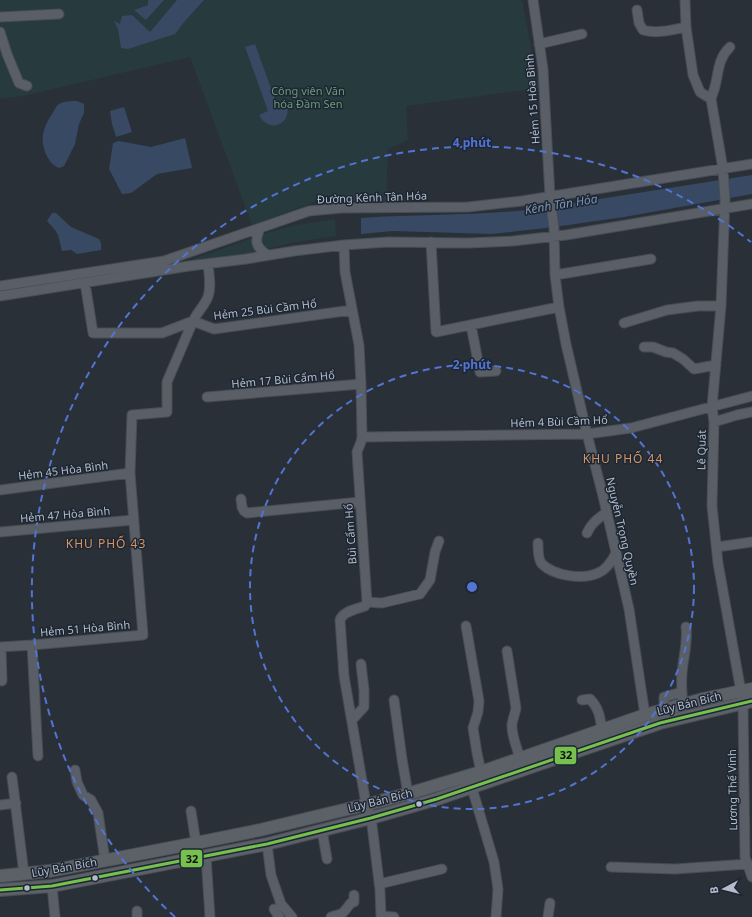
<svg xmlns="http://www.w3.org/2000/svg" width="752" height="917" font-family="'Noto Sans',sans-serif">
	<rect width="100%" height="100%" fill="#2a3038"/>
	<path fill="#273a3e" d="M0,0H522L539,88L406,106L408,140L388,149L386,202L323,199L252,225L190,57L23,96L0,99Z
		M335,219L336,236L291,243L208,264L181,263L270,232L292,226Z"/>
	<path fill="#384963" d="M148,0H164L146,20L134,10L148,5Z
		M177,0H204L185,21L175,34L128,49L121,48L118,29L114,21L120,24L122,16L132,15L150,32Z
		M255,44L278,108L287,104C292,125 269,134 259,115L268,111L245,47Z
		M77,101L84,104V113L79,124L75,144L64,166L59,168C54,166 51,163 48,158C39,142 42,129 52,114C54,111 56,106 59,104C64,101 71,101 77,101Z
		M124,107L132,132L116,137L112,124L110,111Z
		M185,138L192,168L157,174L131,193L122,194L109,169L113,143L119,141L151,147Z
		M752,175V194L624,217L554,227L492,234L393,231L361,234V218C419,214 478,216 536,209Z
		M52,213H56L71,227L99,239L101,243V250L77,254L71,250L62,251L58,235L55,230L47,221Z"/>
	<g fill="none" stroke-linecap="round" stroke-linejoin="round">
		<defs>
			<path id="minor" d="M533,0L543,69L550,197L554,228L555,275L559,307L566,344L587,434L603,496L629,609L645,715
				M685,0L686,27L693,75L700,92L711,99L723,169L725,200L721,306L712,407L714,422L712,506L718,563L743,703L745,857L752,877
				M637,10L639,23L643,30C657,34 672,30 686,27
				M0,17L59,14
				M0,32L7,54L19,83L27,86
				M539,44L582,34
				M711,99C712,96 713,93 714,90C719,74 717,59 730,47
				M260,229C254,241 256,247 267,255
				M431,242L436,332L559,307
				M344,245L345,272L359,345L361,384L362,437L361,442L357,452L367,602L365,606C357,609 343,611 340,620L344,676L366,804L371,818L372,825L380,890L381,917
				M555,275L651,259
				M85,283L93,333H162L193,321
				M0,286L164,261L309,211L341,208L468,207L522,201L752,164
				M0,296L189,266L246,259L294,251L344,245L388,242L468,243L513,241L566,235L752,204
				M193,321L214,329L352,310
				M624,323L667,310L698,306H721
				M471,325L480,372L496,371
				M644,347H653L666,352L673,353L683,359L694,369L716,365
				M207,397L361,384
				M714,422L737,415L752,412
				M362,437L587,434L631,428L752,396
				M0,490L130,473
				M241,499L242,507L244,511L247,513L360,502
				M0,532L133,520
				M587,533C591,523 599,518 607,512
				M538,543C538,549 538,560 542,564C554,576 583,580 598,573C606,570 612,561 616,553
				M717,547L752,542
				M367,602L382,603L420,594L430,580L435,552L439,541
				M466,626L479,701L478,712L473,728L477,753L481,772
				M32,645L38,756
				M0,647L32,645L143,635L130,473L132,415L167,412V382L193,321C197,313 203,307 207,299C212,289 209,275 208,264
				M1,647L2,681
				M507,651L516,708C515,713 513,719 512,724C511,734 517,748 520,758
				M394,700L402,759L408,794
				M582,700L590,699C599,708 600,717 602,730
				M683,705C682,695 681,684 682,674C683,658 688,643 686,627
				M664,710V697L682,692
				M352,720L364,707V690L361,664
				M75,770L77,782L83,795L91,800L98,813L105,860
				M12,777L24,874
				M472,788L494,862L498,889L496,917
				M0,805L16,803
				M191,811L196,843
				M322,830L327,859
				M267,844L271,875L281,904L292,917
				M206,856L210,917
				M611,867L675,869L748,864
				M379,884L442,869
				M52,886L55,917
				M274,909L279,917
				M381,916L394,917
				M137,917V911
				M331,917C335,915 338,915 341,914C345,912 348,906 351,903L354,902V895
				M548,917L550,903"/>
			<path id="major" d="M0,876L50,871L196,843L260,830L377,802L414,792L481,772L645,715L703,699L752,689
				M0,890L52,886L267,844L371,818L437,799L660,723L752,701"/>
		</defs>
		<use href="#minor" stroke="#484c53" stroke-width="11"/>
		<use href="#major" stroke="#484c55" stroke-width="14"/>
		<use href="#minor" stroke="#5a5e66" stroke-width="9"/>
		<use href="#major" stroke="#5c6168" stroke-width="12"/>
		<defs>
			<path id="bus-1" d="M0,890L52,886L267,844L371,818L437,799L660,723L752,701"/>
		</defs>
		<use href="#bus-1" stroke="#1d2633" stroke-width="6"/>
		<use href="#bus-1" stroke="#76c04d" stroke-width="3"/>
	</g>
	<g fill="none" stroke="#5274d3" stroke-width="2" stroke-dasharray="7 5">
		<circle cx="472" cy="587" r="222"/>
		<path d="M175 917A444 444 0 0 1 751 242"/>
	</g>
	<g fill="#b4bcc9" stroke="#1d2633" stroke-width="1.5">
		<circle cx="419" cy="804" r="3.5"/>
		<circle cx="95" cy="878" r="3.5"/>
		<circle cx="27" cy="888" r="3.5"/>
	</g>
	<g text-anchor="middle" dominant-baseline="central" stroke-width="3" stroke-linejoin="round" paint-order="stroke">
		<g font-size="11" fill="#6b9a76" stroke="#1d2633">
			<text x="308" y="90">Công viên Văn<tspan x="308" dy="13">hóa Đầm Sen</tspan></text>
		</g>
		<g font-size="11" fill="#b4bcc9" stroke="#1d2633">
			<text transform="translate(532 99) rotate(-94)">Hẻm 15 Hòa Bình</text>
			<text transform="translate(372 197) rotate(-2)">Đường Kênh Tân Hóa</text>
			<text transform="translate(265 309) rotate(-7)">Hẻm 25 Bùi Cầm Hổ</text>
			<text transform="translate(283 379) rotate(-5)">Hẻm 17 Bùi Cẩm Hổ</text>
			<text transform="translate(559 421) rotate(-2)">Hẻm 4 Bùi Cầm Hổ</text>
			<text transform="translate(701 450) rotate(-89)">Lê Quát</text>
			<text transform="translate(63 470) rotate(-7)">Hẻm 45 Hòa Bình</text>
			<text transform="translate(65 514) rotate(-5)">Hẻm 47 Hòa Bình</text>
			<text transform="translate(623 531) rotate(77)">Nguyễn Trọng Quyền</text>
			<text transform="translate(350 534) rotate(-94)">Bùi Cẩm Hổ</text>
			<text transform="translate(85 628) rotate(-5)">Hẻm 51 Hòa Bình</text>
			<text transform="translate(689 703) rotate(-14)">Lũy Bán Bích</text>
			<text transform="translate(732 790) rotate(-91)">Lương Thế Vinh</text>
			<text transform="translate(380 800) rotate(-14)">Lũy Bán Bích</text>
			<text transform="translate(64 867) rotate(-10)">Lũy Bán Bích</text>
		</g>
		<g font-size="12" font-style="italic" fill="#7c92b1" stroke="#1d2633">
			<text transform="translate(561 204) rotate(-9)">Kênh Tân Hóa</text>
		</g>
		<g font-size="12" letter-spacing="1" fill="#d59563" stroke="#1d2633">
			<text x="623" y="458">KHU PHỐ 44</text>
			<text x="106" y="543">KHU PHỐ 43</text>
		</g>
	</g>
	<circle cx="472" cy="587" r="6" fill="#5274d3" stroke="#1d2633" stroke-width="2"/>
	<g font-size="12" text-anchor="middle" font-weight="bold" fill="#5274d3" stroke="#1d2633" stroke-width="3" stroke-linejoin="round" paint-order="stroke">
		<text x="472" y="147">4 phút</text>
		<text x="472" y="369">2 phút</text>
	</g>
	<g stroke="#1d2633" stroke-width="1.5">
		<rect x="554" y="746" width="23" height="19" rx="4" fill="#76c04d"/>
		<rect x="180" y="849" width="23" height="19" rx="4" fill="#76c04d"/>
	</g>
	<g font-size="11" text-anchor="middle" font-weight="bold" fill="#111">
		<text x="566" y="759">32</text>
		<text x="192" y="863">32</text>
	</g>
	<g transform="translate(724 889) rotate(263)" stroke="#1d2633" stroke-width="3" paint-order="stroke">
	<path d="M0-3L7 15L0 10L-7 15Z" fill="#b4bcc9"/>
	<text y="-6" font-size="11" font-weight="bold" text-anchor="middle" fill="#b4bcc9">B</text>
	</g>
</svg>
